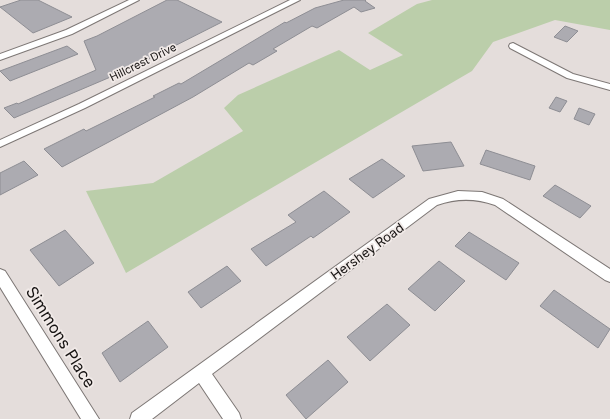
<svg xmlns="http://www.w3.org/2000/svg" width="610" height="419" font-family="Inter,sans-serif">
	<rect width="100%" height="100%" fill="#e4dddb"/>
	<path fill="#bbceaa" d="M432,0H610V30L555,20L493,42L472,71L126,273L86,191L153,183L243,131L224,108L238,95L339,50L370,70L403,55L368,33L417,4Z"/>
	<path fill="#acabb1" stroke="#8e8e94" d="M21,0H38L72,17L33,33L0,7Z
		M167,0H177L222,22L127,70L14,118L4,108L17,103L18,104L96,70L84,41L97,36Z
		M344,0H366L365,1L375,8L361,12L354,7L317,28L312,26L273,49L277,51L253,65L249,63L193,97L62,167L44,149L84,129L86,131L155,97L153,96L179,83L181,84L285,22L286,23L315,8Z
		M565,26L578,31L567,42L554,37Z
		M67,46L78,54L10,81L0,71Z
		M556,97L567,101L560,112L549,108Z
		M579,108L595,114L589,125L574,119Z
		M451,142L464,166L423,171L412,146Z
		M486,150L535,166L530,180L480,164Z
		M382,159L405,176L373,198L349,179Z
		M24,161L38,175L0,195V173Z
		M555,185L591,206L580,218L543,196Z
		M324,191L350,212L313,238L311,236L266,266L251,249L296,222L288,215Z
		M65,230L94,263L59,286L30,250Z
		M469,232L519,263L506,280L455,246Z
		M439,261L465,281L435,311L408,289Z
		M227,266L241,281L201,308L188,292Z
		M554,290L610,329L598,348L540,306Z
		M387,304L410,325L370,361L347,337Z
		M148,321L168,347L120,382L102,353Z
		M328,360L348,382L306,419L286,395Z"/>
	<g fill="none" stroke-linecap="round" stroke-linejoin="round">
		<defs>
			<path id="street" d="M129,0H139L72,34L0,60V54L66,30Z
				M290,0H300L85,108L0,147V140L79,104Z
				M513,43L573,74L610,84V90L567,78L510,48L509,46L510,44Z
				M458,191L482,192L503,199L610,269V282L605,280L495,205C475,198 457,198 437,205L212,374L239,413L241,419H223L199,383L152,419H130L132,413L429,199Z
				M0,269L5,271L99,419H81L0,287Z"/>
		</defs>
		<use href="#street" stroke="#7d7775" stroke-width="2"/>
		<use href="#street" fill="#fff" fill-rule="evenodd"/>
	</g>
	<g text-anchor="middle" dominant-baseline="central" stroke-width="3.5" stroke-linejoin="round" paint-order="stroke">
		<g font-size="11" fill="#161312" stroke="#f1eae8">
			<text transform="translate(143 62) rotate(-26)">Hillcrest Drive</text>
		</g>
		<g font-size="13" fill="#161312" stroke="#f1eae8">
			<text transform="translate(367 251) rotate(-36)">Hershey Road</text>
		</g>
		<g font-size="16" fill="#161312" stroke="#f1eae8">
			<text transform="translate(61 337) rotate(58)">Simmons Place</text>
		</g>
	</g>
</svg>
